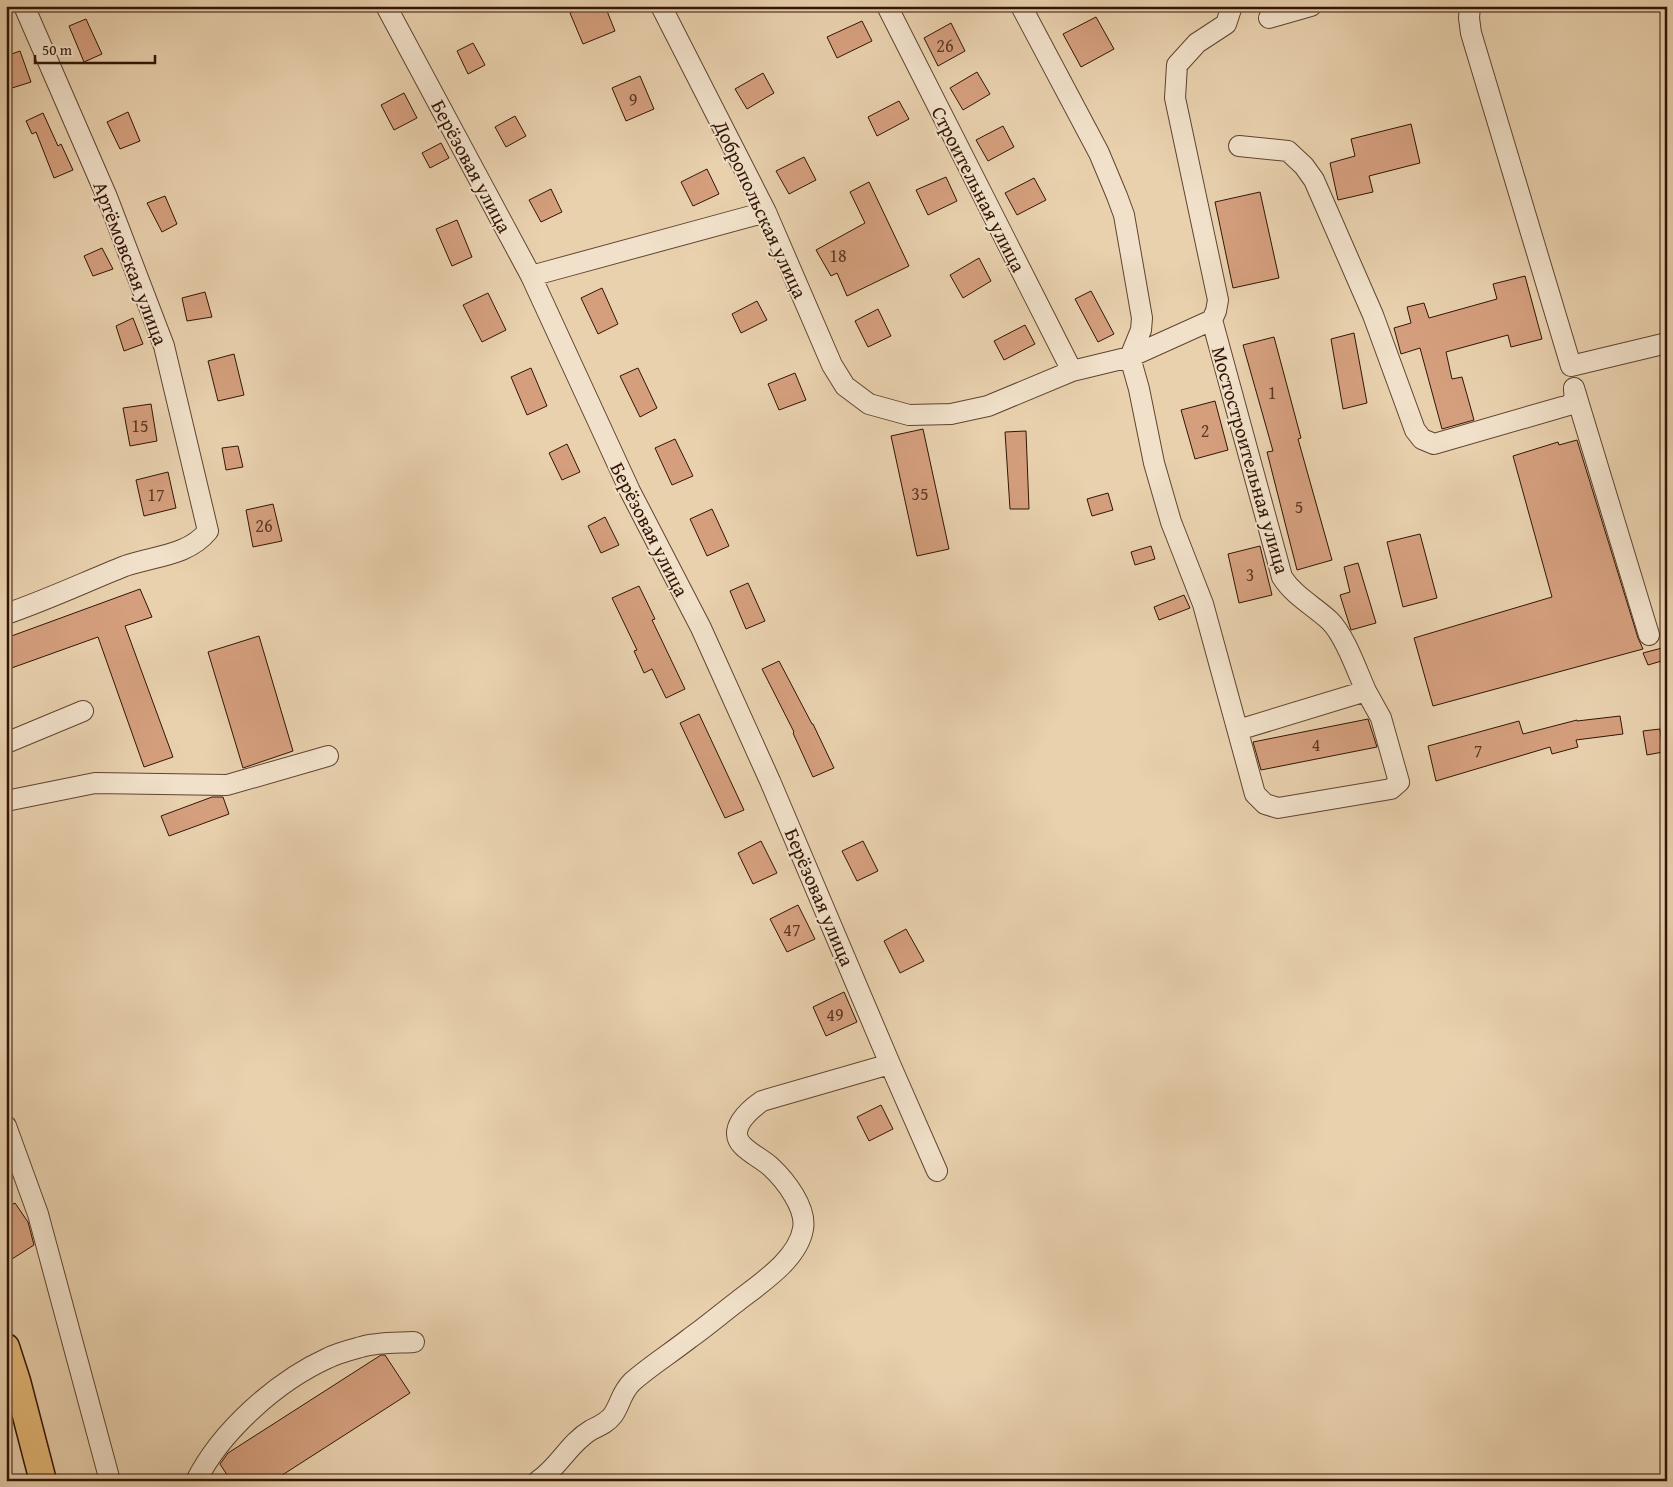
<svg xmlns="http://www.w3.org/2000/svg" width="1673" height="1487" font-family="'Gentium Book Plus',serif">
	<rect width="100%" height="100%" fill="#e9d1ae"/>
	<filter id="stains"><feTurbulence type="fractalNoise" baseFrequency=".004" numOctaves="4"/><feColorMatrix values="0 0 0 0 .2 0 0 0 0 .09 0 0 0 0 .02 0 0 0 .5 -.17"/></filter>
	<radialGradient id="worn" r=".72"><stop offset=".6" stop-color="#630" stop-opacity="0"/><stop offset="1" stop-color="#630" stop-opacity=".3"/></radialGradient>
	<path fill="#d59f7e" stroke="#321505" d="M585,6H605L615,31L583,44L570,13Z
		M1096,17L1114,49L1081,67L1063,34Z
		M86,19L102,54L84,62L69,26Z
		M862,21L872,41L837,58L827,37Z
		M951,23L965,51L938,66L924,38Z
		M473,43L485,65L468,74L457,51Z
		M20,51L31,82L12,88L6,70V56Z
		M977,72L990,94L963,110L950,88Z
		M763,73L774,93L747,109L735,89Z
		M640,76L654,109L626,121L612,88Z
		M404,93L417,118L394,130L381,105Z
		M899,101L909,119L877,136L868,117Z
		M128,112L140,141L120,149L107,122Z
		M43,113L58,146L61,144L73,170L54,178L36,132L32,134L26,121Z
		M515,116L526,136L506,147L495,127Z
		M1411,124L1420,163L1369,176L1373,192L1338,200L1330,163L1355,156L1351,139Z
		M1003,126L1014,147L988,161L976,140Z
		M441,143L449,158L430,168L422,153Z
		M804,157L816,180L789,194L776,171Z
		M707,169L719,194L693,206L681,182Z
		M946,177L957,201L928,215L916,190Z
		M1034,178L1046,200L1017,215L1005,193Z
		M869,182L909,266L847,296L837,273L831,276L816,250L865,223L850,192Z
		M551,189L562,212L541,222L529,200Z
		M1260,192L1279,278L1233,288L1215,202Z
		M165,196L177,224L162,232L147,203Z
		M457,220L472,257L452,266L436,229Z
		M102,248L113,269L93,276L84,256Z
		M979,258L991,281L963,298L950,275Z
		M1525,276L1542,339L1511,347L1508,335L1446,352L1452,379L1462,377L1474,420L1442,429L1420,348L1401,354L1394,328L1411,323L1407,307L1424,303L1429,318L1497,299L1493,284Z
		M602,288L618,324L598,334L581,298Z
		M1091,291L1114,334L1098,342L1075,299Z
		M205,292L212,317L187,321L182,298Z
		M488,293L506,330L482,342L463,305Z
		M757,301L767,320L741,333L732,314Z
		M878,309L891,336L868,347L855,321Z
		M133,318L143,344L124,351L116,326Z
		M1025,325L1035,344L1004,360L994,341Z
		M1354,333L1367,403L1343,409L1331,339Z
		M1274,337L1301,438L1298,439L1332,560L1297,570L1267,452L1273,451L1243,345Z
		M234,354L244,395L218,401L208,361Z
		M531,368L547,406L527,415L511,377Z
		M638,368L657,408L640,417L620,376Z
		M795,373L806,400L779,410L768,384Z
		M1215,401L1228,450L1195,459L1181,410Z
		M151,404L157,441L130,446L123,408Z
		M923,429L949,549L917,556L891,436Z
		M1026,431L1029,509H1010L1005,432Z
		M675,439L693,476L672,485L655,448Z
		M1577,440L1638,638L1643,649L1433,706L1414,638L1552,597L1513,456L1558,442L1559,445Z
		M567,444L580,472L562,480L549,453Z
		M238,446L243,467L226,470L222,448Z
		M168,472L176,508L144,516L136,480Z
		M1108,493L1113,510L1092,516L1087,499Z
		M273,504L282,541L253,547L246,510Z
		M712,509L729,546L707,556L690,519Z
		M605,517L619,545L601,553L588,526Z
		M1420,534L1437,598L1403,607L1387,542Z
		M1151,546L1155,559L1135,565L1131,552Z
		M1260,546L1272,595L1239,603L1228,554Z
		M1358,563L1376,623L1351,630L1340,595L1350,592L1344,567Z
		M748,583L765,621L746,629L730,591Z
		M639,586L655,619L652,620L685,689L666,698L652,669L644,673L634,651L637,650L612,598Z
		M140,589L152,617L125,626L173,757L144,767L98,637L6,670V638Z
		M1184,595L1190,608L1159,620L1154,607Z
		M259,636L293,751L243,768L208,652Z
		M1662,648L1665,660L1648,665L1643,653Z
		M779,661L812,724H813L834,768L813,777L793,733L794,732L762,669Z
		M699,714L744,810L725,818L680,723Z
		M1620,716L1623,734L1576,740L1578,747L1552,754L1550,747L1436,781L1428,746L1519,721L1523,734L1577,720V721Z
		M1368,719L1377,747L1261,770L1253,742Z
		M1660,729L1663,752L1647,755L1643,731Z
		M212,797H223L229,814L169,836L161,816Z
		M761,841L777,873L753,884L738,853Z
		M863,841L878,871L857,881L842,851Z
		M798,905L815,939L787,952L770,919Z
		M906,929L924,961L900,973L884,941Z
		M844,992L857,1022L826,1036L813,1007Z
		M881,1105L893,1129L869,1141L857,1117Z
		M15,1203L28,1222L34,1245L12,1259L6,1250V1208Z
		M381,1355H385L410,1393L273,1481H231L220,1464L228,1453Z"/>
	<g fill="none" stroke-linecap="round" stroke-linejoin="round">
		<defs>
			<path id="minor" d="M386,6L531,276L630,491L701,628L770,781L890,1064L937,1171
				M661,6L766,212L832,365L845,386L869,404L909,415L951,414L988,406L1072,371L1130,357L1212,320L1216,311L1218,300L1175,98L1177,65L1197,43L1226,24L1232,6
				M887,6L1072,371
				M1021,6L1099,153L1117,196L1124,215L1142,318L1141,330L1130,357L1139,389L1154,463L1171,522L1203,604L1255,794L1265,804L1278,808L1391,789L1399,782L1381,718L1366,691L1238,730
				M1470,6L1469,18L1471,33L1571,366L1667,343
				M1269,18L1311,6
				M1239,146L1288,151L1304,166L1314,180L1373,315L1415,430L1422,439L1434,444L1569,405L1575,399L1574,390
				M531,276L766,212
				M1212,320L1282,577C1294,596 1314,606 1330,621C1345,636 1357,671 1366,691
				M1574,388L1649,635
				M6,614C47,600 85,582 125,566C153,556 188,556 208,531L164,346L107,197L24,6
				M6,743L83,711
				M6,801L95,783L227,785L328,756
				M6,1126L38,1214L110,1481
				M196,1481C221,1431 277,1381 328,1358C338,1353 350,1350 361,1347C377,1342 397,1343 414,1342
				M538,1481C559,1467 569,1443 591,1430C599,1426 607,1423 613,1415C621,1403 621,1393 632,1382C650,1366 671,1353 690,1338C707,1326 722,1313 738,1301C761,1283 798,1259 803,1229C807,1208 785,1180 771,1167C762,1159 751,1154 743,1146C726,1130 749,1110 762,1101L890,1064"/>
			<path id="major" d="M6,1347L17,1381L43,1481"/>
		</defs>
		<use href="#minor" stroke="#60442f" stroke-width="22"/>
		<use href="#major" stroke="#321505" stroke-width="29"/>
		<use href="#minor" stroke="#f1e1ca" stroke-width="20"/>
		<use href="#major" stroke="#e4b877" stroke-width="26"/>
	</g>
	<g text-anchor="middle" dominant-baseline="central" stroke-width="4" stroke-linejoin="round" paint-order="stroke">
		<g font-size="18" fill="#5b3823">
			<text x="945" y="45">26</text>
			<text x="633" y="99">9</text>
			<text x="838" y="255">18</text>
			<text x="1272" y="392">1</text>
			<text x="140" y="425">15</text>
			<text x="1205" y="430">2</text>
			<text x="920" y="493">35</text>
			<text x="156" y="494">17</text>
			<text x="1299" y="506">5</text>
			<text x="264" y="525">26</text>
			<text x="1250" y="574">3</text>
			<text x="1316" y="744">4</text>
			<text x="1478" y="750">7</text>
			<text x="792" y="929">47</text>
			<text x="835" y="1014">49</text>
		</g>
		<g font-size="20" fill="#321505" stroke="#f1e1ca">
			<text transform="translate(472 166) rotate(62)">Берёзовая улица</text>
			<text transform="translate(979 189) rotate(63)">Строительная улица</text>
			<text transform="translate(761 209) rotate(65)">Добропольская улица</text>
			<text transform="translate(131 263) rotate(69)">Артёмовская улица</text>
			<text transform="translate(1251 460) rotate(74)">Мостостроительная улица</text>
			<text transform="translate(650 529) rotate(63)">Берёзовая улица</text>
			<text transform="translate(820 897) rotate(67)">Берёзовая улица</text>
		</g>
	</g>
	<rect width="1673" height="1487" fill="none" stroke="#e9d1ae" stroke-width="25"/>
	<rect x="8" y="8" width="1658" height="1472" fill="none" stroke="#321505" stroke-width="2.5"/>
	<rect x="12" y="12" width="1648" height="1462" fill="none" stroke="#321505"/>
	<path d="M35 55v8h120v-8" fill="none" stroke="#321505" stroke-width="2.5"/>
	<text x="42" y="55" font-size="15" fill="#321505" stroke="#f1e1ca" stroke-width="4" paint-order="stroke">50 m</text>
	<rect width="100%" height="100%" filter="url(#stains)"/>
	<rect width="100%" height="100%" fill="url(#worn)"/>
</svg>
